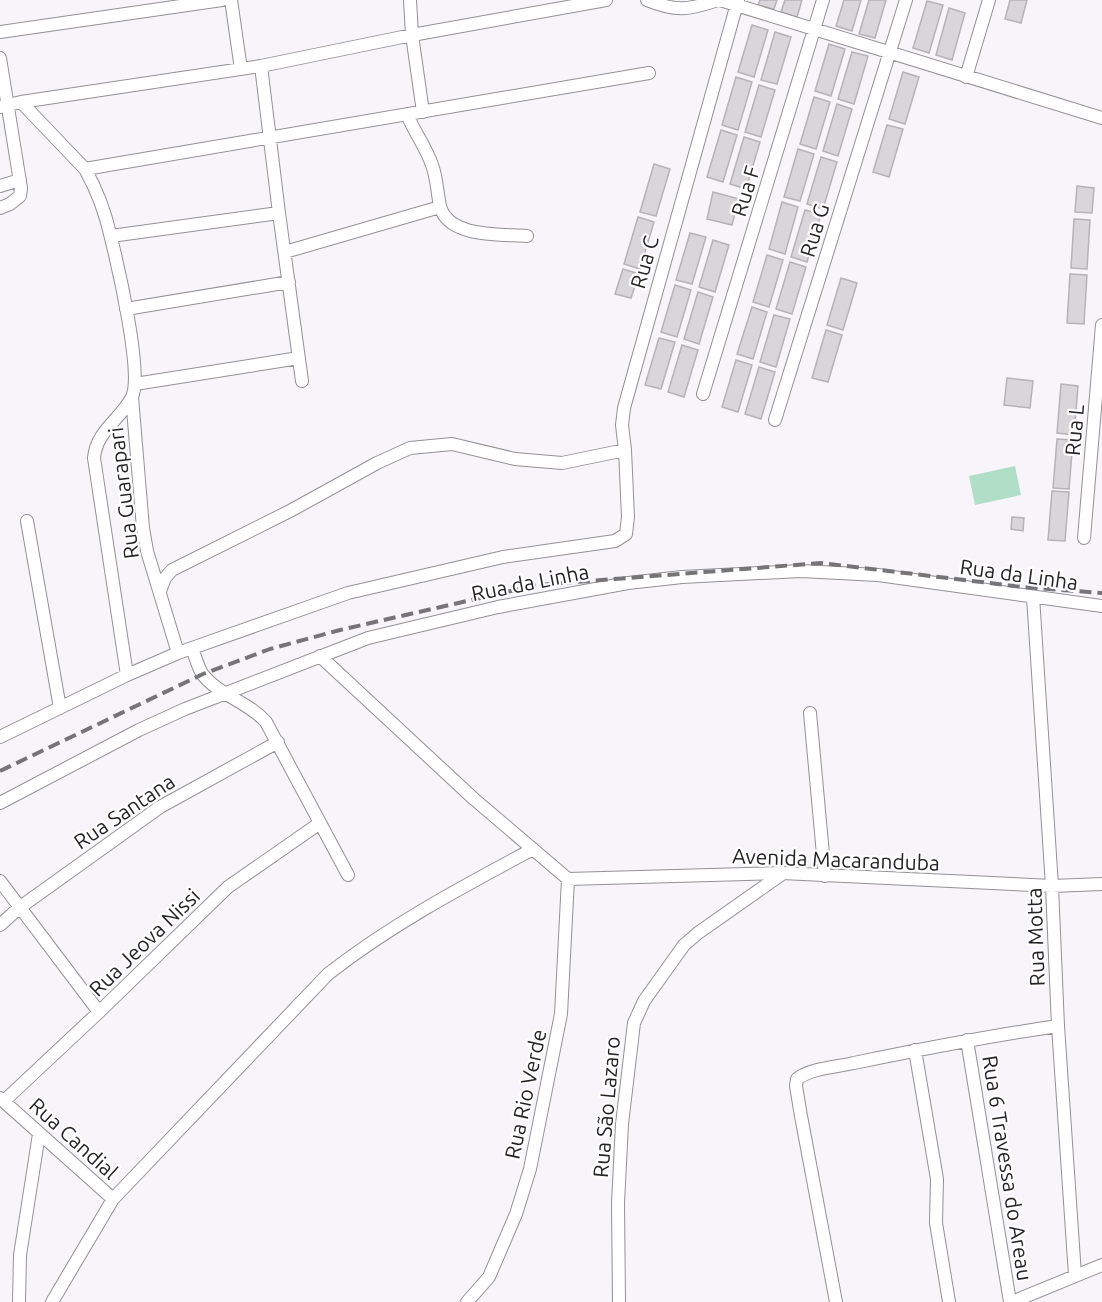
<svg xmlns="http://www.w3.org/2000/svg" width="1102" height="1302" font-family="Ubuntu,sans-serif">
	<rect width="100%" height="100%" fill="#f7f5fa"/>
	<path fill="#b0dec7" d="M1015,466L1021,495L975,505L969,476Z"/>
	<path fill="#d8d6db" stroke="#b5b3b8" stroke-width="1.5" d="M760,0H777L774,9L758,5Z
		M785,0H802L797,17L781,12Z
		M844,0H861L852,31L836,26Z
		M869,0H886L875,38L859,34Z
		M1010,0H1027L1021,23L1005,19Z
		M927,1L943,5L929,53L913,48Z
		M949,8L965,13L952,60L936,55Z
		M752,25L768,30L754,77L738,72Z
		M775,32L791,37L777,84L761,80Z
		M829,44L845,49L831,96L815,91Z
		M852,52L868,56L854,104L838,99Z
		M903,72L919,77L905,124L889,119Z
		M736,77L752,82L738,130L722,125Z
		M759,85L775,90L761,137L745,132Z
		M814,97L830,102L816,149L800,144Z
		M837,104L852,109L838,156L823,151Z
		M887,125L903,129L889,177L873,172Z
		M721,130L737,135L723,182L707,177Z
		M744,137L760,142L746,189L730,184Z
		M798,149L814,154L800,201L784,197Z
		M821,157L837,162L823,209L807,204Z
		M654,164L670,169L656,216L640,212Z
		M1077,186L1094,188L1092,213L1075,212Z
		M713,192L739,199L732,225L707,219Z
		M782,202L798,207L785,254L769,249Z
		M805,210L821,214L807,262L791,257Z
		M638,217L654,222L640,269L624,264Z
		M1074,219L1090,220L1087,269L1071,268Z
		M690,233L706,237L692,284L676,280Z
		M713,240L729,245L715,292L699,287Z
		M767,255L783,260L769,307L753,302Z
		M790,262L806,267L792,314L776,309Z
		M623,269L639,274L631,298L615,294Z
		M1070,274L1087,275L1084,324L1067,323Z
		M841,278L857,283L843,330L827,325Z
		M675,285L691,290L677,337L661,332Z
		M698,292L713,297L699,344L684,339Z
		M752,307L767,312L753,359L737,354Z
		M774,315L790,319L776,367L760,362Z
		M826,330L842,335L828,382L812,378Z
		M659,338L675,342L661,389L645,385Z
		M682,345L698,350L684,397L668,392Z
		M736,360L752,365L738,412L722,407Z
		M759,367L775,372L761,419L745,414Z
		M1007,378L1033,381L1030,408L1004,405Z
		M1061,384L1078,386L1074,435L1057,433Z
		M1057,439L1073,440L1069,489L1053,488Z
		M1052,491L1069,492L1065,541L1048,540Z
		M1012,517L1024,518L1023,531L1011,529Z"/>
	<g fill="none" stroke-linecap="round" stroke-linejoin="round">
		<defs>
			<path id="minor" d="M231,0L241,69
				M410,0L412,35L423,112
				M647,0C676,12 689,10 718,0
				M720,0L1102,118
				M0,32L222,0
				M0,58L21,188L20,196L10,204L0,208
				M261,66L279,213L302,381
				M966,77L989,0
				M21,102L85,169C97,190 106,215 111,238C118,266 143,374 132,397C121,419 96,431 94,458L127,675
				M0,107L21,102L261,66L412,35L606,0
				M407,114C414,132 426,147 432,165C437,178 437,192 440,206C448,238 501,234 527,236
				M85,169L649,73
				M0,186L20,180
				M111,236L279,213
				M285,252L440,207
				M126,309L289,282
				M135,384L299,358
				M703,394L823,0
				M132,397L143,528L147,551L178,653
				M775,420L906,0
				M27,521L60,708
				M1084,538L1102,325
				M160,591L165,578L172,570L290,511L377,463L410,448L452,444L515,459L562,463L625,450
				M1033,597L1052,886L1058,1026L1075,1275
				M192,648C195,656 198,668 203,675C220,696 249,702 266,722L348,875
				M320,656L474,799L568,879
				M810,713L825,876
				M0,737L127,675L178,653L348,593L503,557L615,541L626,534L628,517L625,450L622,425L624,408L738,0
				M0,803L139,730L185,709L368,638L498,607L628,583L682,577L801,571L878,575L1102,606
				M568,879L782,873L1052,886L1102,884
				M0,881L99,1012
				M0,925L19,908L160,807L278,742
				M967,1040L1010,1302
				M915,1050L937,1179L936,1223L949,1302
				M0,1098L113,1199
				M4,1101L99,1012L228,887L320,823
				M19,1302L20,1255L39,1134
				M52,1302L113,1199L328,974C392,924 462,887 533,849
				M467,1302L489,1277L516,1214L530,1169L561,1014L568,879
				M619,1302L618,1203L622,1124L634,1023L644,1001L684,945L698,933L782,874
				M836,1302L801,1116L796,1086L797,1079C811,1068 837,1067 854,1063C922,1049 989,1036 1058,1026
				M1012,1302L1102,1265"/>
		</defs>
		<use href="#minor" stroke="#939196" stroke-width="14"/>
		<use href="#minor" stroke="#fff" stroke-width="12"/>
		<path stroke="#757477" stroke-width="4" stroke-dasharray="12 6" stroke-linecap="butt" d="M0,771L203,674L270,649L340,630L537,585L821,563L1023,587L1102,593"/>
	</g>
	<g text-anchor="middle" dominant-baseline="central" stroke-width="4.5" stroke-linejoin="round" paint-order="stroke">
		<g font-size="21" fill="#242425" stroke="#fff">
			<text transform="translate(745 191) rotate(-73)">Rua F</text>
			<text transform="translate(814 230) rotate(-73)">Rua G</text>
			<text transform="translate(644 262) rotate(-74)">Rua C</text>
			<text transform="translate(1074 430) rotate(-85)">Rua L</text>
			<text transform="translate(123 493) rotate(-97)">Rua Guarapari</text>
			<text transform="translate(1019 574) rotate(8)">Rua da Linha</text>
			<text transform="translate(530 582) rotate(-11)">Rua da Linha</text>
			<text transform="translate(124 811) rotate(-34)">Rua Santana</text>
			<text transform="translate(836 859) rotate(2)">Avenida Macaranduba</text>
			<text transform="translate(1035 937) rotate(-92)">Rua Motta</text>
			<text transform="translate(144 942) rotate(-44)">Rua Jeova Nissi</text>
			<text transform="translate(525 1094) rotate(-78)">Rua Rio Verde</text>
			<text transform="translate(606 1107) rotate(-85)">Rua São Lazaro</text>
			<text transform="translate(74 1138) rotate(42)">Rua Candial</text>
			<text transform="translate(1008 1168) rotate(81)">Rua 6 Travessa do Areau</text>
		</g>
	</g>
</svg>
